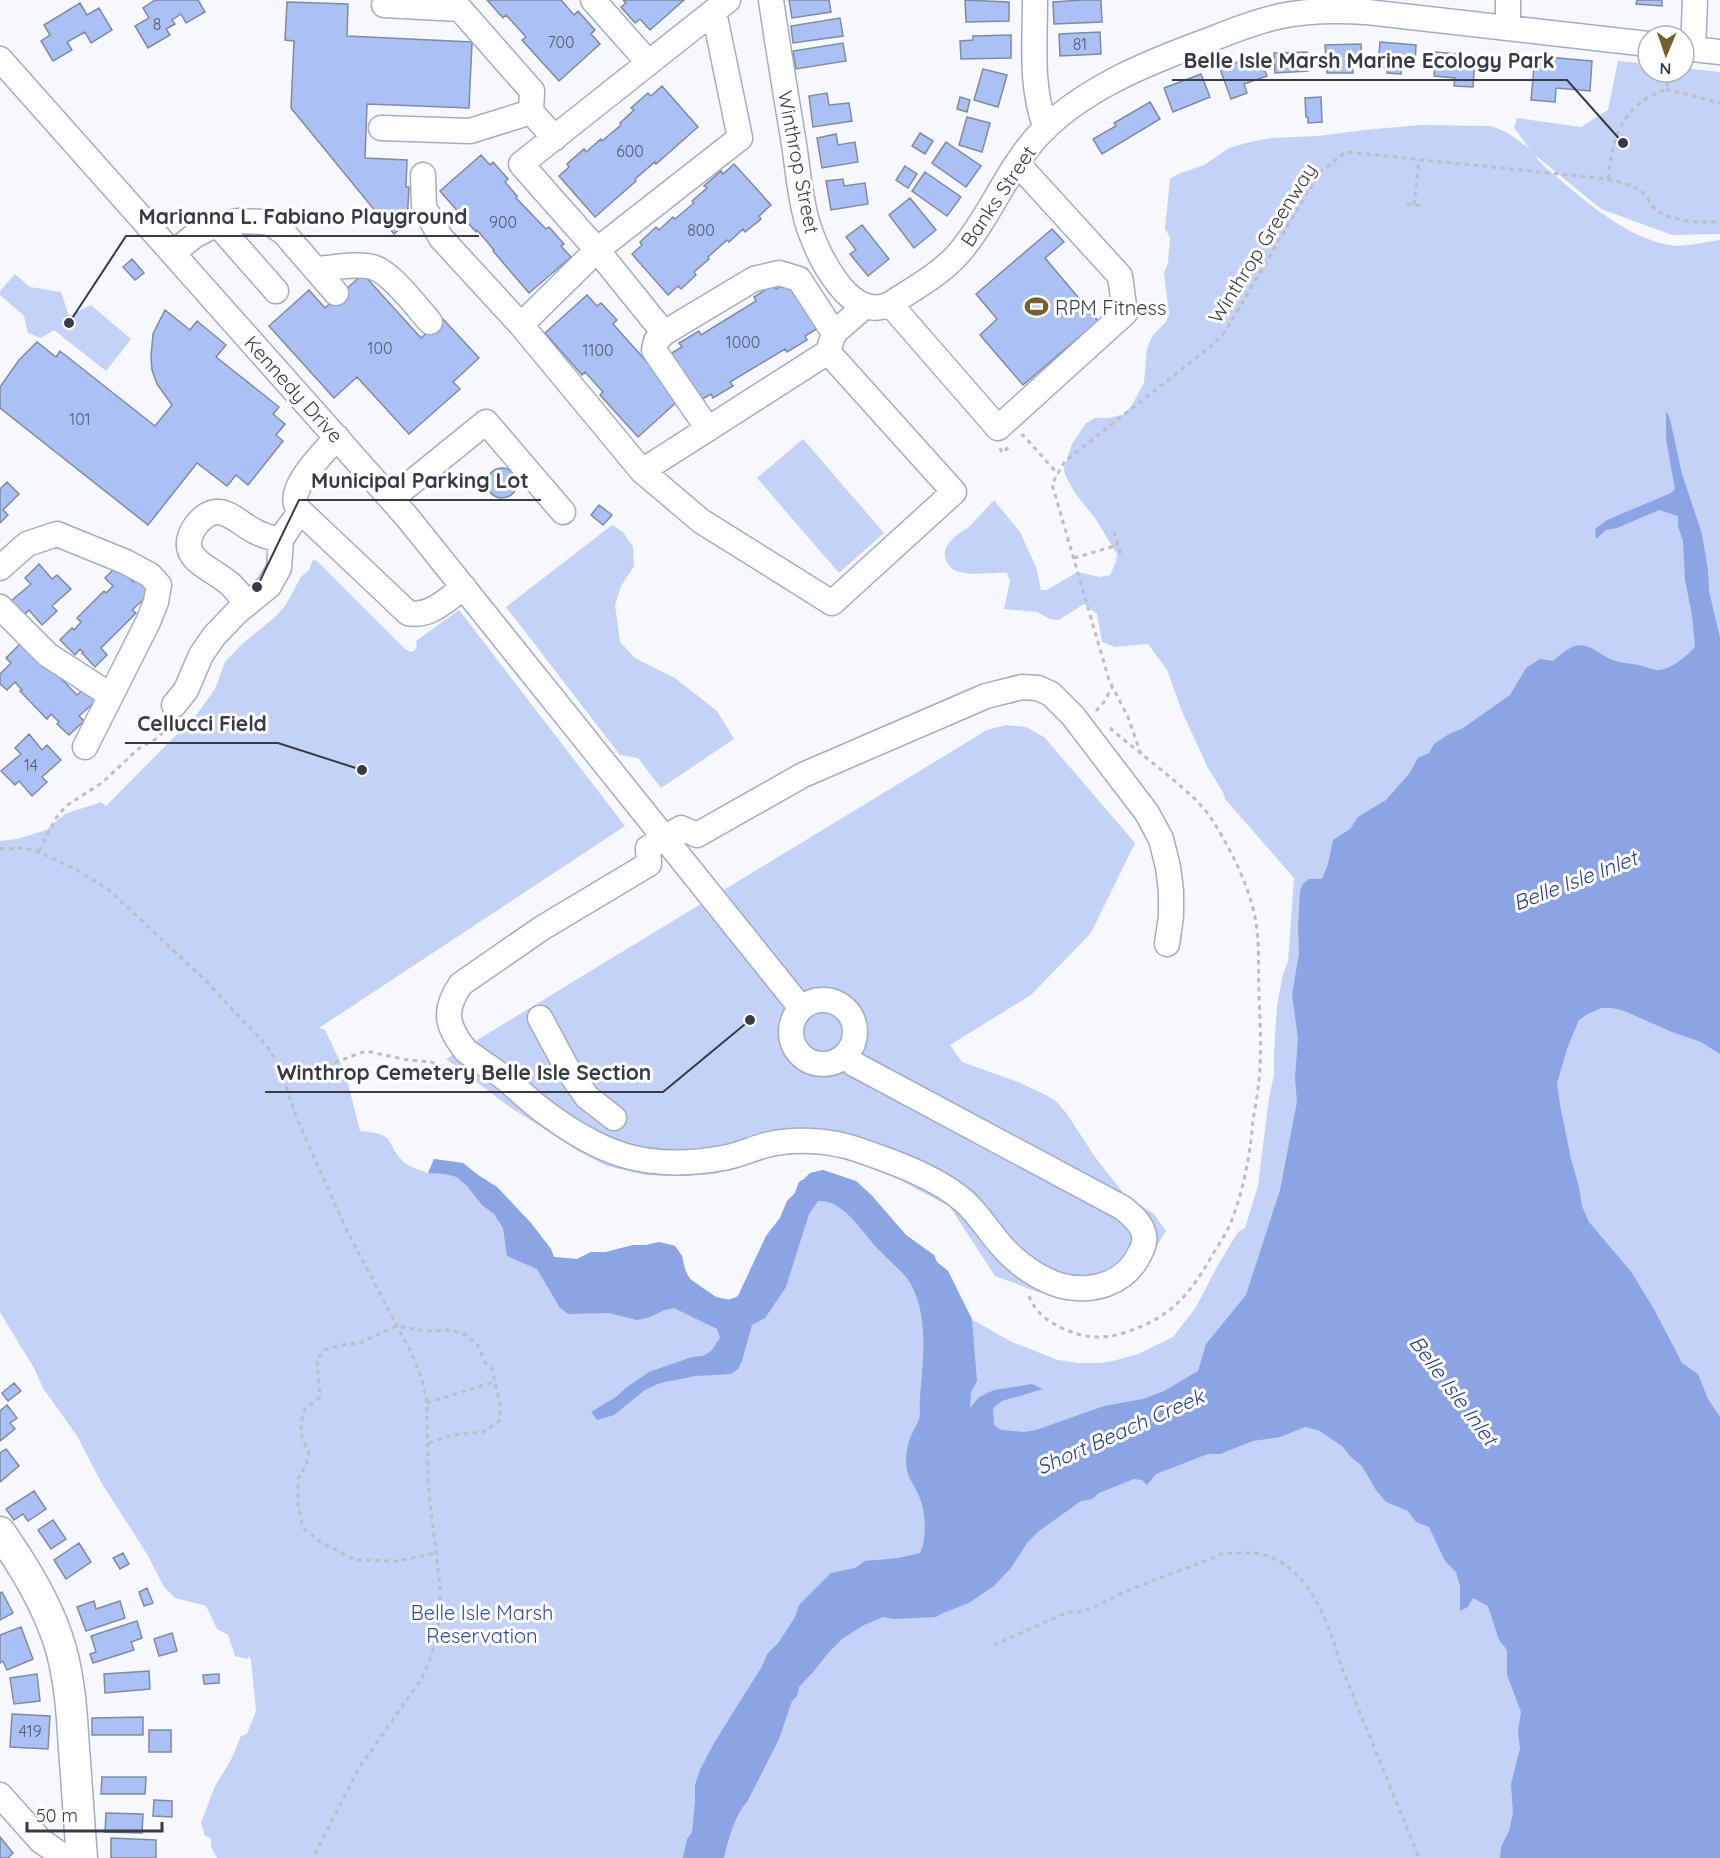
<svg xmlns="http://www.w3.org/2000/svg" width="1720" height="1858" font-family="Quicksand,sans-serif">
	<rect width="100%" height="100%" fill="#f6f8fd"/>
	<path fill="#c3d2f6" d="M1618,61L1648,64V72H1684V68L1720,72V234L1672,235L1601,209L1535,155C1540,164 1550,171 1558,178C1589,204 1623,234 1664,244C1683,249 1701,242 1720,240V1858H217L211,1846V1838L205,1836L201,1823L215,1786L231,1760L241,1736L247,1734L256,1711L251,1660L249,1656L247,1659L235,1656L228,1635L217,1629L206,1606L175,1598L164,1587L147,1554L101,1482L77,1436L43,1388L34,1368L0,1312V841L17,839L46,830L65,814L101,802L106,806L197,714L215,689L225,662L242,644L275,617L285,606L301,577L309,570L313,560L317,561L405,649L411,652L415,650L417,646L416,641L459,610L625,826L319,1028L325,1030L345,1072L360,1131C399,1134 383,1142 405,1163C411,1168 421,1170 428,1173L434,1159L463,1163L478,1175L497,1187L531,1223L551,1249L554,1257L577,1259L591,1252H606L633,1245H646L659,1242L675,1246C678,1250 681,1254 682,1258C685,1265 685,1271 689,1277C697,1288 727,1308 739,1294L766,1236L780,1218L787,1201L795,1193L799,1182L804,1179L810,1173L823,1170L856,1181L871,1194L906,1235L934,1255L937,1262L948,1271L973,1320L1012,1342L1058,1360L1079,1363H1101L1113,1361L1138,1354L1173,1337L1196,1307L1219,1263L1238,1232L1245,1228L1258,1186L1269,1098L1274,1075V1052L1277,1006L1283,974L1288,962L1294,878L1225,799L1223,792L1208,768L1183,714L1167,670L1148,644L1115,647L1102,642L1097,614L1084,604L1059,620L1050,619L1037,612L1004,609L1010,581L1007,573C992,572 975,576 960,572C954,571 951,568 948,564C937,549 956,534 968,528L994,500L1020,532L1036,567L1041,590H1047L1077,572L1100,577L1110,575L1116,562L1117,554L1095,518L1075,493L1065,475L1064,468L1072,444L1086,423L1095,418H1110L1124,414L1132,405L1144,383L1147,348L1153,335L1166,322L1169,314L1164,273L1168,263L1170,237L1165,229L1170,179L1178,174L1204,165L1229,148L1250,142L1271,138L1318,136L1364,130L1420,125L1491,126L1506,132L1529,148L1514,128L1517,118L1581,127L1608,110Z
		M15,274L30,287L61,292L69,316L91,305L131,339L106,371L54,330L41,338L28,333L24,316L0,295V291Z
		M803,439L884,533L839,573L757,478Z
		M612,525L623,532L633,547L634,566L621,586L615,605L620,642L635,658L675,678L717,711L734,739L661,788L638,758L620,755L506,607Z
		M1006,725L1026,727L1044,737L1135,843L1091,933L1031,995L950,1045L962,1062L1018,1082L1046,1095L1057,1102L1067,1114L1095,1157L1124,1194L1154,1214L1166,1231L1138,1277L1071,1298L1038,1292L995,1276L950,1207L900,1180L862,1164L829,1155L794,1153L770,1156L744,1166L715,1174L683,1176L646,1175L607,1166L578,1151L544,1129L507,1105L446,1059L987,730Z"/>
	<path fill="#8ba4e3" d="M1666,411L1670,419L1682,474L1702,534L1708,570L1709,591L1720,638V1054L1701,1042L1672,1032L1622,1010L1611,1008H1601L1588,1014L1579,1020L1568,1046L1557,1083L1560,1105L1571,1159L1579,1187L1582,1206L1589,1222L1632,1273L1655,1311L1682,1363L1698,1374L1708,1399L1720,1417V1858H1500L1501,1847L1509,1831L1513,1813L1511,1784L1520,1748L1518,1732L1521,1712L1507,1675V1650L1499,1640L1488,1606L1473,1598L1468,1607L1460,1611V1586L1456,1572L1445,1561L1429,1527L1416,1522L1408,1511L1386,1502L1376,1490L1362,1466L1351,1457L1342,1446L1318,1430L1305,1427L1280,1437L1253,1441L1220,1454H1208L1200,1457L1156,1474L1147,1485L1142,1480L1134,1479L1099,1493L1092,1499L1081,1501L1039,1531L1027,1543L1011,1568L994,1586L969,1603L943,1613L936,1617L894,1619L883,1617L864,1625L842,1639L829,1652L814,1671L799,1687L797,1696L792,1701L779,1739L747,1802C735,1814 728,1841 724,1858H683L687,1839L692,1832L695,1802V1785L700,1770L714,1743L761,1668L768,1653L779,1642L795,1617L799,1605L831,1573L855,1568L865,1561L898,1558L920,1553C927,1539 926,1511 919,1496C914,1484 906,1476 906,1463C906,1452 908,1441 913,1432C914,1428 918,1424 919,1419C921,1413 919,1404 920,1397C923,1361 929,1318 911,1284C903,1271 890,1262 880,1251C875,1247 872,1242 868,1237C855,1222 840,1200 818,1201L809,1214L786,1287L765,1318L752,1325L742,1361L738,1369L731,1374L696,1376L660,1383L645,1390L614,1415L597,1420L591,1412L616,1397L627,1387L649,1372L692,1357L703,1356L711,1351L720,1338L717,1329L674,1308L665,1310L647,1318L637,1320L609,1313L568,1314L560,1308L537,1269L507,1256L503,1228L494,1214L482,1205L467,1186L457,1177L444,1174L428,1173L434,1159L463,1163L478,1175L497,1187L531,1223L551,1249L554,1257L577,1259L591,1252H606L633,1245H646L659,1242L675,1246L682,1256L685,1270L690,1279L716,1297L729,1300L737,1297L739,1294L766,1236L780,1218L787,1201L795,1193L799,1182L804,1179L810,1173L823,1170L856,1181L871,1195L906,1235L934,1255L937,1262L948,1271L972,1320L977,1381L971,1392L970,1408L979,1397L994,1390L1032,1384L1043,1389L1002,1401L993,1408L994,1425L1001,1430L1023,1432L1036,1430L1104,1406L1143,1399L1164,1391L1198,1371L1206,1344L1246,1295L1280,1190L1297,1102L1295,1078L1298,1038L1292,995L1299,953L1298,927L1300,891L1303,884L1309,879H1322L1328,864L1333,840L1350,829L1358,817L1386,800L1409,774L1418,758L1429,753L1434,744L1449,734L1463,728L1510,695L1526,668L1540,659L1553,661C1561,654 1573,642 1585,646C1594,648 1602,655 1610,659C1619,663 1628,663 1638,665C1644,666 1650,669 1656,670C1669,671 1686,657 1695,647L1692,615L1685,580L1683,541L1678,526V516L1659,510L1617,528L1606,530L1596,539L1595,529L1607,520L1671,493L1675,489L1666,439Z"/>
	<path fill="#abc0f4" stroke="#808aa1" stroke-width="1.5" d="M155,0H198L205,12L186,23L181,14L172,20L175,24L166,29L170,35L148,48L135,26L149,18L143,8Z
		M487,0H561L574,15L578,11L595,30L591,34L600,44L559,81L522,40L526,37L506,15L503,18Z
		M623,0H684L650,30L640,19L635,23L621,7L626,3Z
		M789,0H829L831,12L792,18Z
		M965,0L1009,2V21L966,22Z
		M1082,0H1101L1102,22L1054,24L1053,2Z
		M1637,0H1662V6L1636,4Z
		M287,2L348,4L347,36L472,42L469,108L367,104L365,158L407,160L406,187H409L407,223L394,234L291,108L294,41L285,40Z
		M80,3L87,15L99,8L112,30L91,43L85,32L67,42L72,50L53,61L41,41L50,35L44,25Z
		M840,18L843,36L793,43L791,26Z
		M1100,32L1101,54L1060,56L1059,34Z
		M1011,35V58L961,59L960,41L973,40V36Z
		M1380,42L1416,45L1415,65L1402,64L1401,74L1387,73V68L1378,67Z
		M843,43L846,61L796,69L793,51Z
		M1361,44L1362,59H1352L1353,73H1327L1325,45Z
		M1307,52L1308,71L1275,73L1274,53Z
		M1436,52L1475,56L1473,87L1454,86L1455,78L1434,76Z
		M1258,54L1267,76L1244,84L1247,93L1231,99L1220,69Z
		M1535,56L1592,61L1590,91L1556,88L1555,102L1531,100Z
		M983,69L1007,75L998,107L974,100Z
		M1201,74L1210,97L1173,112L1164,88Z
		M662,86L698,127L656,164L655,162L635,179L636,181L595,217L559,176L569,167L567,164L584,149L586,152L601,139L602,141L621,125L620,123L634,110L631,108L648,93L651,96Z
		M827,93L829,105L849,103L852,121L813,127L809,96Z
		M960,97L970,100L967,112L957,109Z
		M1321,97L1322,122L1308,123V117H1306L1305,98Z
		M1150,102L1160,119L1102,154L1093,139L1116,126L1114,123Z
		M967,117L990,123L982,152L959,145Z
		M920,133L933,141L925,154L912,146Z
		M836,134L838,145L855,142L858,162L822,168L817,138Z
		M946,142L981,166L966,187L932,163Z
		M481,155L490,165L493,162L508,179L505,182L517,196L516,198L546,229L549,227L564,244L561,246L571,257L529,293L493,251L494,250L477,230L476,232L440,191Z
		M734,164L771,205L759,216L761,219L745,232L743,229L729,242L727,240L708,257L709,259L694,272L696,275L681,289L678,286L668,295L632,254L642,245L640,242L656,227L659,230L673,217L675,219L694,203L692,201L707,188L704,186L721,171L723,174Z
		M905,166L917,174L908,188L896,180Z
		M925,172L961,197L947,216L912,191Z
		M843,179L844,186L865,183L868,204L831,210L826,181Z
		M910,198L936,230L914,248L889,215Z
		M862,225L889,259L868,276L850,254L856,250L846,237Z
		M1052,229L1064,242L1045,258L1098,321L1023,385L980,335L997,319L976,294Z
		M132,259L144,273L135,280L123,267Z
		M363,274L421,338L443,319L479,358L453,382L460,389L409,434L357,377L334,398L269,326L309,290L325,308Z
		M789,281L818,328L805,336L807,340L787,352L785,349L730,382L733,386L713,398L711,394L699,401L670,354L682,347L679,343L699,331L701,335L756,301L754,297L773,285L776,289Z
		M587,295L597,306L601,303L617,320L613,324L680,399L638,437L600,395L603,392L585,372L582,375L545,333Z
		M165,310L190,330L197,321L226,345L216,357L279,407L273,414L285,424L276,435L283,441L248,485L236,475L227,486L197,463L148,525L0,408V387L19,360L37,342L56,357L60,351L155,426L172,405L157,384L152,370L151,357L153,334Z
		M487 483a15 15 0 1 1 30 0a15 15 0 1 1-30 0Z
		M7,482L19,494L3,510L8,515L0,523V489Z
		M599,505L612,515L603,525L591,515Z
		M39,564L52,579L57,575L71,589L52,606L57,611L42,625L29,610L25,614L11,601L31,584L25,578Z
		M117,566L133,582L138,577L152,592L132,610L136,613L101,648L107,655L95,667L82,653L83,652L80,649L75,655L60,640L72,628L74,630L81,622L77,618L104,591L106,593L113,586L105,578Z
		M21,643L39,663L43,660L77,695L84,689L96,701L79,716L84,721L69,735L57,724L59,722L51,714L47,719L20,691L22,690L15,682L7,690L0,684V674L11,663L6,658Z
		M29,734L42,750L47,745L61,760L42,777L47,782L32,796L19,781L15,785L1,771L21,754L15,748Z
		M14,1383L21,1391L8,1401L2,1393Z
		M7,1405L17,1418L10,1423L15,1429L0,1441V1411Z
		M6,1449L19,1466L0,1482V1453Z
		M34,1491L46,1509L28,1521L23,1514L14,1520L6,1509Z
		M53,1520L66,1539L51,1549L38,1530Z
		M79,1543L91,1562L66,1579L54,1560Z
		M123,1553L129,1564L120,1569L113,1558Z
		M147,1588L153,1603L144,1606L139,1592Z
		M2,1592L13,1613L0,1620V1593Z
		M94,1601L96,1609L120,1601L125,1618L86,1631L77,1607Z
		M137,1621L142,1638L131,1642L134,1650L93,1663L90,1654L96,1652L91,1636Z
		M21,1627L33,1659L7,1670L3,1661L0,1663V1635Z
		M172,1633L177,1651L159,1656L154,1639Z
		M149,1671L150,1689L105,1693L104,1674Z
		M37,1674L40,1701L14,1704L10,1678Z
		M219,1674V1683L204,1684L203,1675Z
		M12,1714L50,1716L48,1749L10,1747Z
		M143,1717V1735H92V1718Z
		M149,1730H171V1752H149Z
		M102,1777H146L145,1794H101Z
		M154,1800L172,1801V1817L153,1816Z
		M106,1813L143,1814L142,1833L105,1832Z
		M0,1837L13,1853L8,1858H0Z
		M111,1838L156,1840V1858H111Z"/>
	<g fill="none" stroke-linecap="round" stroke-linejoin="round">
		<defs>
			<path id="minor" d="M593,0L648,62
				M771,0C778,48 786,96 794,144C798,171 800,199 808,225C818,255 850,324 890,304C913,289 941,274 959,253C989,218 1005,174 1035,139C1078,90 1151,61 1212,39C1234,30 1257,21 1281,16C1309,10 1338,10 1367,12L1648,44
				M1035,0C1035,42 1030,88 1046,128
				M1508,0V28
				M384,5L460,9L532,91L531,112L555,138
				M714,12L740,138L597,250L521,325L642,471L701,521L832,603L954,492L828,352
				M1684,48L1720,52
				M1693,49L1695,0
				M0,59L407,517L801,1008
				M381,128L470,131L531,112
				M423,175L424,207L441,238L521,325
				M218,225L276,291
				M173,253L194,236L209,228L237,221L264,222L271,224L284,233L336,293
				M315,269C331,268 357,263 372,267C390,271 417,307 430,322
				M890,304L998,428L1125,313L1120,276L1017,163
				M664,333L597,250L521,164L728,0
				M708,429L654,350L656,341L664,333L754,279L779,273L799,279L834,333
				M337,437C324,453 285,488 298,509L408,613C430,618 447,599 464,587
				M642,471L828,352L834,333L864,307
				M391,499L486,422L563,512
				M0,568L27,544L57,534L126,562L150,575L159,585L156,602L148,622L85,747
				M246,604C240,595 234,586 225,580C205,565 175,556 196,525C202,518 209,511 219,512C231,513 241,524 251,529C260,535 271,538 281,540
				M0,607L48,655L110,695
				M174,705L186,690L201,655L214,636L237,612L269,586L279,568L281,540L287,530L300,512
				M791 1032a32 32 0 1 1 64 0a32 32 0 1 1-64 0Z
				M540,1018L568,1070L587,1097L614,1118
				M846,1055L854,1064L1123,1208C1131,1215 1143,1224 1144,1236C1145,1242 1143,1248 1140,1253C1126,1284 1091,1294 1059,1285C1037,1278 1015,1262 1000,1244C988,1230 979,1215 965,1202C937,1177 891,1161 856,1149C829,1140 794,1138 766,1145C751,1149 737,1156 723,1158C645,1172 599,1154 538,1107C527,1098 517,1089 507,1080C494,1070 480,1061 466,1051C447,1027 442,1011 461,984L542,928L649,864L648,848L681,828L697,835L803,775L986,696L1022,687L1038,688L1051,694L1073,716L1147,813L1161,839L1168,867L1171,891V916L1167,944
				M0,1795L41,1841L66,1858"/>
			<path id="major" d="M0,1532C25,1568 49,1607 61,1649C70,1682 72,1715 74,1749C77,1785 79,1822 82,1858"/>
		</defs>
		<use href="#minor" stroke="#a2adc5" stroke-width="27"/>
		<use href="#major" stroke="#a2adc5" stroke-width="33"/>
		<path stroke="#bbbec5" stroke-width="3" stroke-dasharray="4.5 4.5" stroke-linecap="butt" d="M1666,89L1720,103
			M1608,179C1613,135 1621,107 1666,89L1670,72
			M1407,204L1422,206
			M1414,205L1419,160
			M1021,436L1023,435L1058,474
			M1000,448L1002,453L1009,447
			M1114,532L1122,558
			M1074,558L1118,545
			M1096,711L1104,702L1112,687
			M1141,754L1128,717L1109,680L1052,484L1065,461L1210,347L1225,332L1319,173L1346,152L1608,179C1619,182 1630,184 1640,190C1647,195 1649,203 1655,209C1670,221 1702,224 1720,221
			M0,849L24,848L39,852L77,870L109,890L205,980L267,1046L282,1070L287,1090L298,1121L346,1229L412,1354L422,1380L427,1403L428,1484L440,1586V1610L437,1635L431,1657L422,1678L359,1768L313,1858
			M39,851L56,818L66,806L103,782L138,749L159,737L168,724
			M284,1081L366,1051L408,1060L431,1062L465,1077
			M1029,1296C1037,1318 1060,1329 1081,1335C1103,1340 1122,1335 1142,1326C1175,1312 1191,1291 1209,1261C1216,1248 1226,1235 1231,1222C1244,1189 1250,1155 1253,1120C1255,1107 1258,1093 1259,1080C1262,1051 1260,1023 1259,994C1258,968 1260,943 1255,917C1248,883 1230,848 1211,818C1197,798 1178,784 1159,768C1143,755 1126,742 1110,728
			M427,1403L496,1381
			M429,1443L452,1435L483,1432L499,1421L501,1409L492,1369L485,1362L477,1344L466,1335L452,1330L425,1331L396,1326L360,1343L341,1345L325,1350L317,1359L320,1397L305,1409L301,1423L302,1438L309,1452L306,1465L298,1479V1505L303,1528L322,1543L356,1560L398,1561L435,1553
			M994,1645L1068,1612C1089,1614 1108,1599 1127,1591C1154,1580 1181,1570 1208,1560C1213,1559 1216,1556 1221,1554C1226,1553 1233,1554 1239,1553C1301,1548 1326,1613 1340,1663L1419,1858"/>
		<use href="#minor" stroke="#fff" stroke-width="24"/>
		<use href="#major" stroke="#fff" stroke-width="30"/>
	</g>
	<defs>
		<symbol id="stadium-bare" viewBox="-9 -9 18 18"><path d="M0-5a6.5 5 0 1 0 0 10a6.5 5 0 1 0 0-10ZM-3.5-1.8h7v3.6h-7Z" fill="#756030" stroke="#fff" stroke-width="2.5" paint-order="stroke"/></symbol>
	</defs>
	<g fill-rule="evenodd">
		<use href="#stadium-bare" x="1020" y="290" width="33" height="33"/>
	</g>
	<g text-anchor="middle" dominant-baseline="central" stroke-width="6" stroke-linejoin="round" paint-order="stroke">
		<g font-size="16" fill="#545c71">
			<text x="157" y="24">8</text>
			<text x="561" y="42">700</text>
			<text x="1080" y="44">81</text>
			<text x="630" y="151">600</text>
			<text x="503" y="222">900</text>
			<text x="701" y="230">800</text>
			<text x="743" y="342">1000</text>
			<text x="380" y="348">100</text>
			<text x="598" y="350">1100</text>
			<text x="80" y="419">101</text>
			<text x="31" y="765">14</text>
			<text x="30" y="1731">419</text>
		</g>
		<g font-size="20" fill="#373b45" stroke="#fff">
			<text transform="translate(799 162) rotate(79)">Winthrop Street</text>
			<text transform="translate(998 196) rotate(-56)">Banks Street</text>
			<text transform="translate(1262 243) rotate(-58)">Winthrop Greenway</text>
			<text transform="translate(294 389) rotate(48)">Kennedy Drive</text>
		</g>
		<g font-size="20" fill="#373b45" stroke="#fff" text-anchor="start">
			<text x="1055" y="307">RPM Fitness</text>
		</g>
		<g font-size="20" fill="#334c97" stroke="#fff">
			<text x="482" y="1612">Belle Isle Marsh<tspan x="482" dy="23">Reservation</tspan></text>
		</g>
		<g font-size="21" font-style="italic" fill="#284089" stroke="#fff">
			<text transform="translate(1575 880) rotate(-21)">Belle Isle Inlet</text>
			<text transform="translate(1454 1390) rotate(53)">Belle Isle Inlet</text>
			<text transform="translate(1120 1431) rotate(-24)">Short Beach Creek</text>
		</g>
	</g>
	<path fill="none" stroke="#373b45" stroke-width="2" d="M1623 143L1567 80H1172M69 323L126 236H479M257 587L299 500H541M362 770L278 743H125M750 1020L663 1092H265"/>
	<g fill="#373b45" stroke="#fff" stroke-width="2">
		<circle cx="1623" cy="143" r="6"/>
		<circle cx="69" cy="323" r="6"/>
		<circle cx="257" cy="587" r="6"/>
		<circle cx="362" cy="770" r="6"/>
		<circle cx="750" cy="1020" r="6"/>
	</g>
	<g font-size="21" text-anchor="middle" font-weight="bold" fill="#373b45" stroke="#fff" stroke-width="6" stroke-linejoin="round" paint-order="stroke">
		<text x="1369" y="68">Belle Isle Marsh Marine Ecology Park</text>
		<text x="303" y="224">Marianna L. Fabiano Playground</text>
		<text x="420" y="488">Municipal Parking Lot</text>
		<text x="202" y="731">Cellucci Field</text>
		<text x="464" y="1080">Winthrop Cemetery Belle Isle Section</text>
	</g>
	<g transform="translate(1666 54) rotate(182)"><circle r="28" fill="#ffffff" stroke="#afb1b5" stroke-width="1.5"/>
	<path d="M0-4.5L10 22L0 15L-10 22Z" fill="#756030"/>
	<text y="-9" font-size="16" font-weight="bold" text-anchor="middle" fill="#373b45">N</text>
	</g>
	<path d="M27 1822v9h135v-9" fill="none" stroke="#373b45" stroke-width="3"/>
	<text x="36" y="1822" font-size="18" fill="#373b45" stroke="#ffffff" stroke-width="4.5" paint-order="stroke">50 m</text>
</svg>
